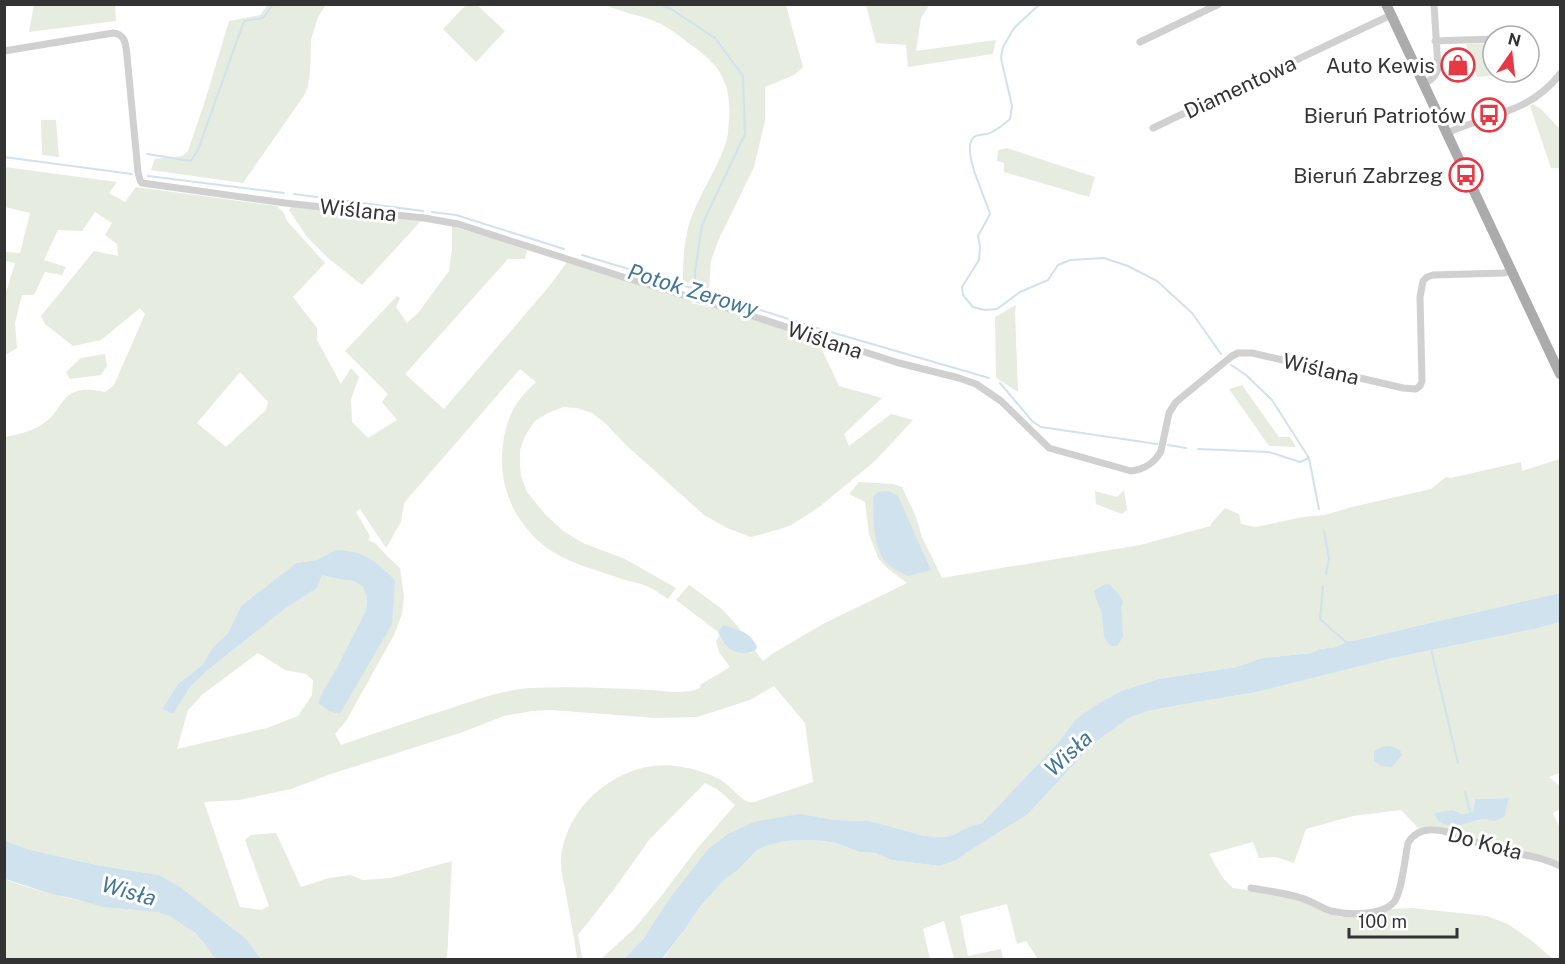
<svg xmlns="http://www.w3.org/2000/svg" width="1565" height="964" font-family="'Public Sans',sans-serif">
	<rect width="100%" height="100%" fill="#fff"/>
	<path fill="#e6ecdf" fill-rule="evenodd" d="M268,4L326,5L318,17L311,40L310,72L308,86L305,94L243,183L151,170L155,159L182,156L188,151L205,101L229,21L260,15Z
		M476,4L505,31L476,62L443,29L466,5Z
		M34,5H115L116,21L29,32Z
		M605,5H786L803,67L794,75L765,87V121L754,167L718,241L711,261L709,290L683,281C683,259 684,239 691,218C700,194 715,172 724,148C728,140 728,130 729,121C732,81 719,64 687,42C679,35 670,29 661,24C643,15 623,13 605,5Z
		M866,5H929L921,18L916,51L996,40L993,54L908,67L906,45L876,43Z
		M1493,43V72H1519V74L1477,77L1466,44Z
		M1533,104L1541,109L1560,129V168H1551L1530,106Z
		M41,120H56L59,157L42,155Z
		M1007,148L1095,177L1089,197L1004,172V163L997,161L998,150Z
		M5,167L117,182L109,193L125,202L136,187L277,206L283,212L287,221L325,263L293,297L317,328V340L341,384L351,368L359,377L351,399L352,422L368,438L397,420L382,402L388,394L345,351L397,296L400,298L396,307L407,323L418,313L449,271L452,249V226L527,250L525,259H508L405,374L444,409L551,284L567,262L632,283L692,301L691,303L709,307L710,306L818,341L839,386L882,398L844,434L849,446L891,414L913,420L876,460L818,508L791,525L780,529L751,537L727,528L704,515L626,445L605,423L592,413L577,408L563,407L548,413L535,421L525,436L520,450V465L521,476L527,492L545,514L563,531L583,543L625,559L676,588L668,599C662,595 655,590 649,587C641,583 631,582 622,579C576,563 543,558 516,513C506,496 501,474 502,455C504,424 512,403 536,382L520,369L404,503L401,522L386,548L360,509L356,512L370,536L368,540L375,543L386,555L400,568L404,597L402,614L394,635L346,721L335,734L341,745C375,733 408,722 442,711C470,702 500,690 530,688C570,686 611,688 650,690C667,691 683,695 700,688V685L730,667L719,652L716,641L719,636L723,642L750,653L755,651L763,661L772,654L823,624L907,583L887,568L878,558L869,534L865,502L849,494L859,482L893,484L902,487L916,517L922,537L942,578L1140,545L1211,526V524L1225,508L1239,514L1241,524L1256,527L1303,517L1325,515L1352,507L1431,489L1446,477L1451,478L1521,462L1522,471L1560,459V593L1357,640L1347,641L1336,647L1320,649L1311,653L1262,658L1237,667L1158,679L1121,691L1094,706L1076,719L1057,744L982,823L970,826L955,834L945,837L925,836L870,821L835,820L817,817L707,850L669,899L643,939L624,959H601L634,929L662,895L696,850L735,805L717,789L705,783L649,840L615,888L578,935L582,957L585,959H575L577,958C574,937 570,916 566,895C565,886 562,876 561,868C559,807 624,755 682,767C696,769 709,774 721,780C730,786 738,796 746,801C747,802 752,802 754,802L813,782L805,723L774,686L750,700L697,717L656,718L552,710L532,711L504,716L460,733L331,774L291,789L239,800L204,802L240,907L261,910L269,906L245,840L251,835L276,833L301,887L329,878L350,875L363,880L391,878L452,861L447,959H261L246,939L159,875L97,865L31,850L5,841V437C20,434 35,431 48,420C56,414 60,402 69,395C78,388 94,389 105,392L114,385L145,314L140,308L101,340L73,346L45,324L41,316L94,251L118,256L117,244L105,235L112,223L95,212L82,231L58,230L44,260L66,267L62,275L45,272L34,295H22L15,323L17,348L5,355V296L15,263L5,261V252L20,253L30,213L5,207ZM240,372L268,402L266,410L226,447L197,423ZM335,550L395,580L323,691L335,671L366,610L367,598L363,587L354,581L338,579L322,575L317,588L286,608L208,670L191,686L173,714L162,709L178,684L202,665L213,647L228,633L241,606L296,563L317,560ZM258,653L285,670L306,674L313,680L312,695L298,716L267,728L177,749L188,710L203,694Z
		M293,205L421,221L362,285L328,258L307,237L289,210Z
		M1016,305L1015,312L1018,392L996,378L995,317Z
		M105,354L107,366L101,375L70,379L66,372L81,358Z
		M1242,385L1279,437H1290L1296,447L1269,446L1229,389Z
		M1124,490L1127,510L1122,514L1096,504L1095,491L1117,497Z
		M689,585L722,609L741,630L723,626L718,632L676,600Z
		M1560,622V773L1549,777L1560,786V809L1553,813L1560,828V863L1552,858L1494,846L1462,834L1433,826L1418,828L1401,810L1353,816L1306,829L1294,863L1276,857L1259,858L1253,842L1209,854L1223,878L1233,888L1285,896L1308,903L1326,912L1341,917L1376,914L1392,909L1412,908L1487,916L1508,924L1532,941L1553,959H1038L1026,941L1017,944L1007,904L960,916L968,956L1001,949L1003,959H954L944,921L923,929L930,959L662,960L685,929L699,908L725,879L738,870L756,851L766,846L785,841L813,840L836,843L859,852L875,853L891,860L940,866L957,860L966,853L1027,815L1094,743L1129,718L1148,711L1180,705L1257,692L1393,658L1539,628ZM1509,798L1489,819L1461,823L1453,826V810L1462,814L1473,812L1475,799Z
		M4,879C39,892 75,900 111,907C130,911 153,908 170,916C182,922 195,932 203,942C208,948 211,954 217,959H5Z"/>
	<path fill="#cfe2ee" d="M889,491L898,496L931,570L908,576C900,572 889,567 884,560C872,542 874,517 873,497L878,492Z
		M335,550C365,551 374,560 395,580L392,624L341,712L339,714L329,711L318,703L323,691L335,671L366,610L367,598L363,587L354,581L338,579L322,575L317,588L286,608L208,670L191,686L173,714L162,709L178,684L202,665L213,647L228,633L241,606L296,563L317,560Z
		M1109,584C1115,591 1120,593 1123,602L1121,607L1123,637L1117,646H1111C1101,638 1104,626 1102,614C1100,606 1095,599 1094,591L1103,585Z
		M1560,593V622L1539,628L1393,658L1257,692L1180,705L1148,711L1129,718L1094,743L1027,815L966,853L957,860L940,866L891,860L875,853L859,852L836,843L813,840L785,841L766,846L756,851L738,870L725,879L699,908L685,929L662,959H624L643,939L669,899L707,850L728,834L754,822L799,814L835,820L870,821L925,836L945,837L955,834L970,826L982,823L1057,744L1076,719L1094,706L1121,691L1158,679L1237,667L1262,658L1311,653L1320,649L1336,647L1347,641L1357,640Z
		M723,625C737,629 751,632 757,647L755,651C736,657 725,649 718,632Z
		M1390,746L1400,750L1402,755L1392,767L1381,766L1374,761V751L1382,747Z
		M1509,798L1504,817L1495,821C1483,816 1467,824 1454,826C1450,826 1443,823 1439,822L1434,813L1453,810L1462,814L1473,812L1475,799Z
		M5,841L31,850L97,865L159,875L180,887L246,939L261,959H217L213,956L204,943L195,933L170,916L157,912L104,907L71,898L51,894L5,879Z"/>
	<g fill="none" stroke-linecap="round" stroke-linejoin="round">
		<path stroke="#cfe2ee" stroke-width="2" d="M659,4L671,9L715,38L743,76L745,134L702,225L695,272V289
			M1040,4L1014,28L1003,47L1001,58L1012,106L1010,119C1003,125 996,132 987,134C982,135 977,134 973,138C961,151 986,198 990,214L978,236L980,246L979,260L962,287L963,295L973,307L985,310L997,309L1020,292L1048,280L1058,265L1070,260L1104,258L1128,266L1157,281L1192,313L1221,354
			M147,154L191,161L198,150L244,21L263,18L273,4
			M4,157L132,174
			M148,176L284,193
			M294,194L423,211
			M432,212L456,215L564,249
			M582,255L695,289L804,324
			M817,328L989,378
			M1231,365L1246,375L1272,400L1309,458L1319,509
			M1000,383L1032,421L1041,427L1157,444
			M1168,445L1186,448
			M1198,449L1269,452L1300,462L1309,458
			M1324,531L1329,559L1326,574
			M1323,586L1320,619L1347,643
			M1431,649L1458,763
			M1465,792L1470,812"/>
		<path stroke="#d0d0d0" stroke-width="7" d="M1435,41L1493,39
			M1140,42L1219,4
			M4,51L113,33C126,34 126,46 127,56L138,172L140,180L142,183L285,203L424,218L458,224L623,277L736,311L899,363L959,378L976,384L1001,401L1049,448L1131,471C1144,469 1154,464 1161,451L1169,413L1176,402L1232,356L1238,353H1252L1403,388L1416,389L1420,386L1422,381L1420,297L1423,281L1427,277L1433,275L1504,273L1511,270
			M1423,84C1431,80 1436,77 1438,68L1434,4
			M1153,128L1391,15
			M1447,133C1488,114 1529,114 1560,74
			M1251,888C1268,891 1285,893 1301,898C1312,901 1321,908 1331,911C1348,915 1382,916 1394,902C1402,892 1405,857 1408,843C1414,833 1423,829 1435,830C1455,831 1474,843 1493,848C1516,855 1539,855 1560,866"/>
		<path stroke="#ababab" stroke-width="10" d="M1386,4L1560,374"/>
	</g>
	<defs>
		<symbol id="shop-ring" viewBox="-11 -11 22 22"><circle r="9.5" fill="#fff" stroke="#e63946" stroke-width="1.5"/><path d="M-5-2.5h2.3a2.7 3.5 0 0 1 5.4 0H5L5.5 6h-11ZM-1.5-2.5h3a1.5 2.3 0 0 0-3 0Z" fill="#e63946"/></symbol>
		<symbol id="bus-ring" viewBox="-11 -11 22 22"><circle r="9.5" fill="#fff" stroke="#e63946" stroke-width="1.5"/><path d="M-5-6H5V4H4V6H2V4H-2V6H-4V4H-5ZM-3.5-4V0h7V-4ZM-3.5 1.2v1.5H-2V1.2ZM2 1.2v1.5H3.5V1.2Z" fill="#e63946"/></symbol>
	</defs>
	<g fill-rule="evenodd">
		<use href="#shop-ring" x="1439" y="46" width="38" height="38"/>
		<use href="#bus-ring" x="1470" y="96" width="38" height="38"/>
		<use href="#bus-ring" x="1447" y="156" width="38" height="38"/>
	</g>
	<g text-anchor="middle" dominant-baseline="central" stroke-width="6" stroke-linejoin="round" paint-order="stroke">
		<g font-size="21" fill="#333" stroke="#fff" text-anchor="end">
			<text x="1435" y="65">Auto Kewis</text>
			<text x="1466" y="115">Bieruń Patriotów</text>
			<text x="1443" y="175">Bieruń Zabrzeg</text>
		</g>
		<g font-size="21" fill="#333" stroke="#fff">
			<text transform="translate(1240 87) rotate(-25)">Diamentowa</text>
			<text transform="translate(358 210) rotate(6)">Wiślana</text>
			<text transform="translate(825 340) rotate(18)">Wiślana</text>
			<text transform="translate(1321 369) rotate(13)">Wiślana</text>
			<text transform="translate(1485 843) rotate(15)">Do Koła</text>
		</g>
		<g font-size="22" font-style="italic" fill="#3f7597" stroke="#fff">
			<text transform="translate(693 290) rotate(17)">Potok Zerowy</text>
			<text transform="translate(1068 753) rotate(-43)">Wisła</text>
			<text transform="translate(129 891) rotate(16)">Wisła</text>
		</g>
	</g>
	<rect width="1565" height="964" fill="none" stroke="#333333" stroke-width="12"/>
	<g transform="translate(1511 54) rotate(14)"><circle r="28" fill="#ffffff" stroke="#adadad" stroke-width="1.5"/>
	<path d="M0-4.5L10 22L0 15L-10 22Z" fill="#e63946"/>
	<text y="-9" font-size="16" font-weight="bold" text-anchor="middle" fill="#333333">N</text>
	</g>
	<path d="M1349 928v9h108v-9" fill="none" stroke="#333333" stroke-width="3"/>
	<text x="1358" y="928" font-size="18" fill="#333333" stroke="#ffffff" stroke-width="4.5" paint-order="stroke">100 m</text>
</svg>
